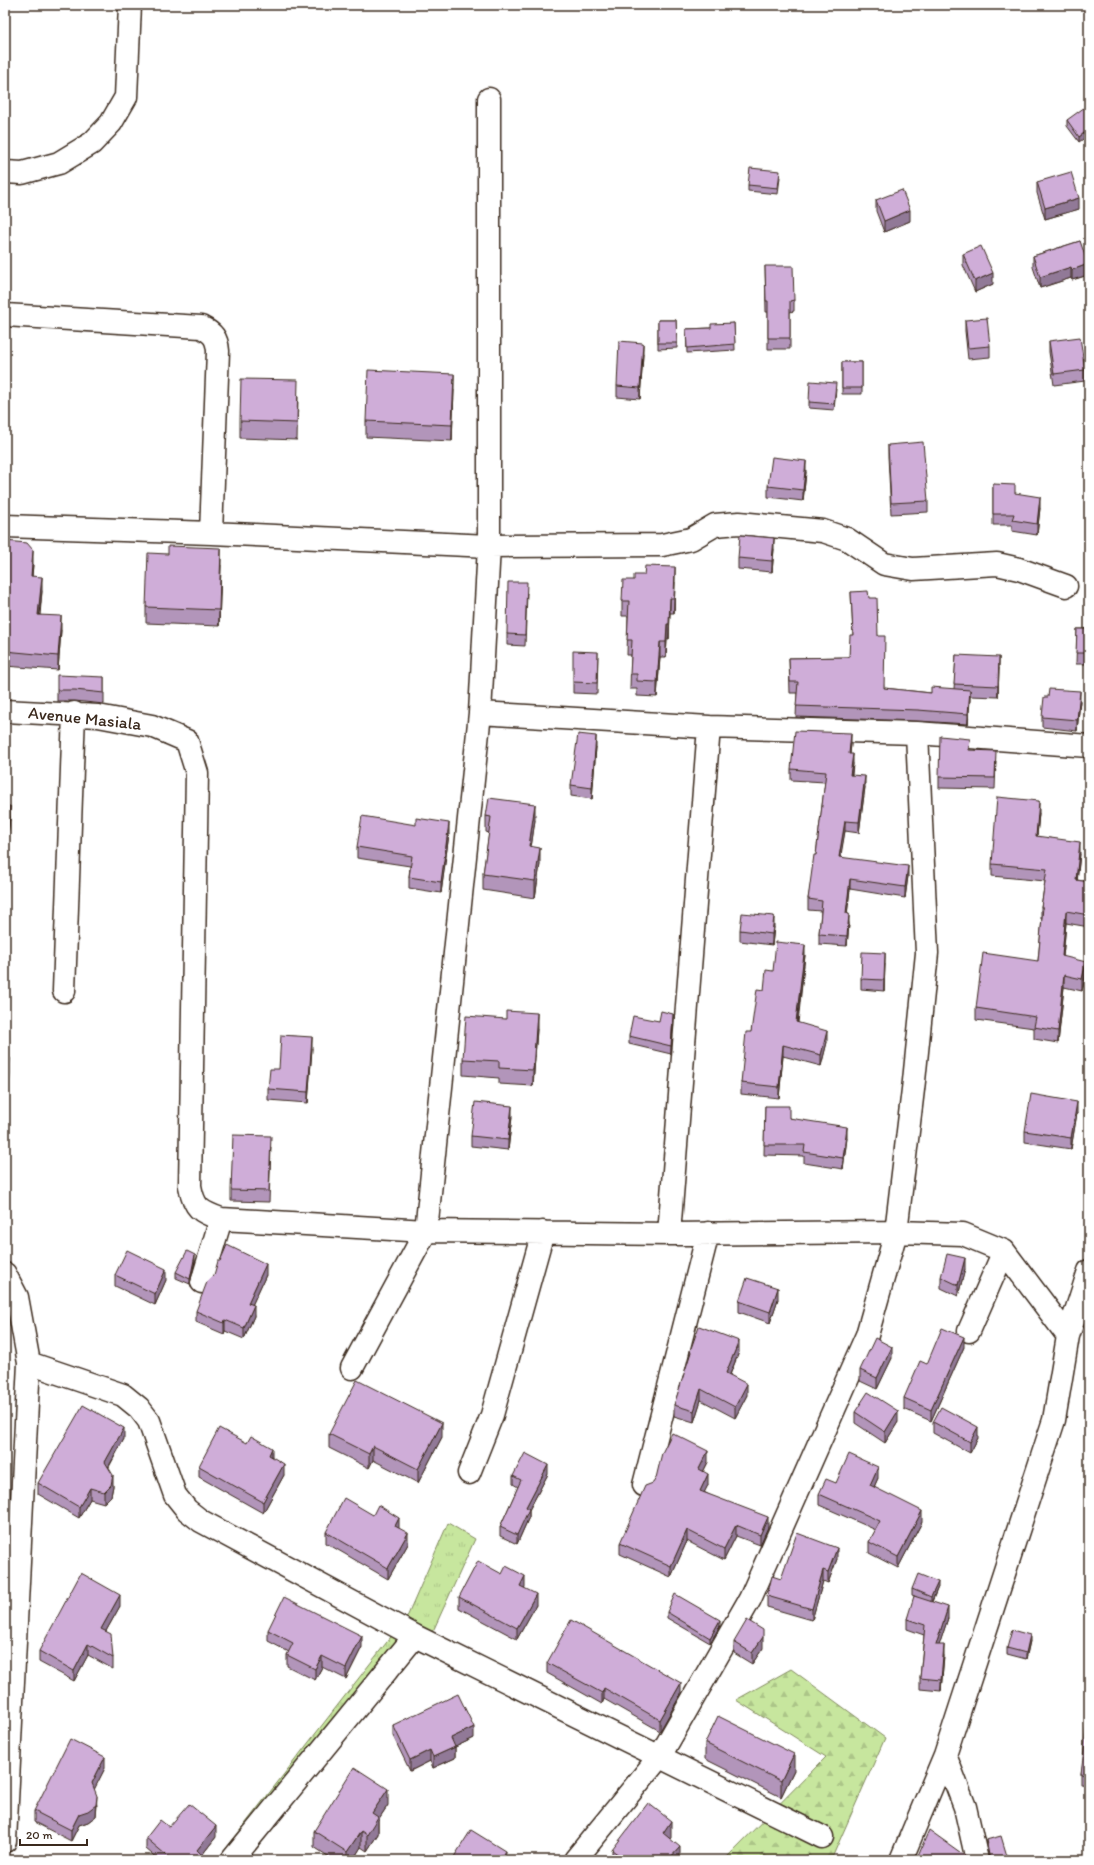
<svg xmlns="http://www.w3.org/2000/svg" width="1094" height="1865" font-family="Itim,sans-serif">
	<defs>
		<pattern id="grass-tufts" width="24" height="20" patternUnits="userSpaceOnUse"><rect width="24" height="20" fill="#c7e69e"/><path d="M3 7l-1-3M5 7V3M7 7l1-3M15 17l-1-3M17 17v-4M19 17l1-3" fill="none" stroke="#acc588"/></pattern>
		<pattern id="forest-firs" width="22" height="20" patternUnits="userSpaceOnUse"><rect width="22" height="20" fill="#c7e69e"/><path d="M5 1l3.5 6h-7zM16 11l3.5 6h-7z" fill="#acc588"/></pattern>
	</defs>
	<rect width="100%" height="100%" fill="#fff"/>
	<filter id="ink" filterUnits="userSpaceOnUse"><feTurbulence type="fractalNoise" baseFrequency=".025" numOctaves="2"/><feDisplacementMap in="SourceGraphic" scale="8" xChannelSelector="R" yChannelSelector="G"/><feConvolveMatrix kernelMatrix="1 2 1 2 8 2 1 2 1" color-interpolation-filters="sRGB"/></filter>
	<g filter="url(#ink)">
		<path fill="url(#grass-tufts)" stroke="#81885e" d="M448,1523L475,1539L434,1629L247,1860H217L408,1615Z"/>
		<path fill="url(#forest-firs)" stroke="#81885e" d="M791,1669L885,1738L831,1860H724L826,1757L736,1700Z"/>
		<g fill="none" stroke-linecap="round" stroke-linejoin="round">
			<defs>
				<path id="minor" d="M5,172L22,173L59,163L92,143L111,123L126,97L130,5
					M5,315L201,327C213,333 217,338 218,351L211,533
					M5,526L211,533L489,546L662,545L691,539L715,525L739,523L823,531L847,539L884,564L913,569L997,564L1019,569L1066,586
					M5,711L98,716L152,726L187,741L197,773L190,1186C194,1208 200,1212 221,1219L426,1231L669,1234L896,1232L963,1234L1004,1251L1068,1336L1054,1420L945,1755L901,1860
					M480,713L709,727L917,733L1089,746
					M64,991L74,713
					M669,1234L709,727
					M5,1274L17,1297L29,1363L5,1841
					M202,1282L221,1219
					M969,1331L1004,1251
					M1068,1336L1089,1271
					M29,1363L123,1395L139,1408L149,1421L175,1495L187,1510L201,1521L415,1636L822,1837
					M352,1368L426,1231L480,713L489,546V99
					M469,1473L492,1415L543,1232
					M644,1485L708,1233
					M945,1755L965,1807L977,1860
					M232,1860L415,1636
					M575,1860L660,1756L750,1599L867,1335L896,1232L914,1081L927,953L917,733"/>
			</defs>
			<use href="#minor" stroke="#3b2a1e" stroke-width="25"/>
			<use href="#minor" stroke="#fff" stroke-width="22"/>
		</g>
		<path fill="#b295ba" stroke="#3b2a1e" d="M1089,113L1079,142L1067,126V120Z
			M780,177L778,194L748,191V185Z
			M1037,182L1079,209L1045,219L1037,193Z
			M876,200L910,221L884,232L876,211Z
			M1080,241L1088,275L1072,280L1071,278L1040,288L1033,267V256Z
			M963,254L993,284L975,292L963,265Z
			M765,266L794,300V311L790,312V349H768V312H766Z
			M658,320H676L677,348L658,349Z
			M965,320L990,346V357L968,359L965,331Z
			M734,323L735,350L687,353L686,329L711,328Z
			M1049,341L1085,370V381L1054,385L1049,352Z
			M643,354L640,399L617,397V386Z
			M842,362H862V394H842Z
			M836,389L834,410L809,408V402Z
			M454,390L452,441L366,437V421Z
			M298,397L297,440L240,438V421Z
			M888,445L928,501V512L891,514L888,456Z
			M806,472L803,501L768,497V486Z
			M993,484L1015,493L1040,508L1037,535L1012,531V525H993Z
			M5,532V541L33,564L32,576L42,591L40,615L61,630L58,670L5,666Z
			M774,549L772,572L738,569V558Z
			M168,554L221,565L219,626L146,623V607Z
			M675,582L674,613H670L669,639H667L666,657H660L657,697L637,696V689H630L631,655H627L628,616H622V601Z
			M851,592L869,598L878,636L884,688L931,693L954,689L956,655L999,668L998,697L970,696L968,724L918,721L796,717L797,693H790L789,658L849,657L853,635Z
			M527,593L525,646L507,645V634Z
			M1077,629H1089V664H1076Z
			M598,652L597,694L573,693V682Z
			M104,677V704L75,701H57V690Z
			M1080,701L1077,731L1042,727V717Z
			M851,744L850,754L853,764L852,775L865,787L859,833L845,831L840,857L908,876L905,898L850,889L847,914L849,924L847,946L819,944V934L821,911L808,910V899L816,855L825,782L791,780V769Z
			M596,747L592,799L571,796V785Z
			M970,750L996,762L995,789L939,788V777Z
			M5,806L10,817L6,855L5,854Z
			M1039,813L1037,836L1080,854L1077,880L1089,882V927L1066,923L1063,957L1086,974L1082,991L1064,987L1058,1043L1034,1039V1028L976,1020V1008L1038,961L1042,919H1041V907L1045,881L992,876V864Z
			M486,816L535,820L531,847L540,864L535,898L483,890V874L489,833L486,832Z
			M449,834L441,893L409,888V877L410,866L357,858V847Z
			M774,927L772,945L740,941V930Z
			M805,955L798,1023L827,1042L821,1066L783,1056L779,1098L741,1094V1083L751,1032L764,990L773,971Z
			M885,964L884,991L861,989V979Z
			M659,1021L673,1022L671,1054L629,1044V1036Z
			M537,1029L533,1086L499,1084V1078L463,1075V1059Z
			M312,1048L308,1103L268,1100V1089L279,1069Z
			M765,1106L789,1118L847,1138L843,1169L804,1163V1156L764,1155Z
			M1077,1113L1071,1149L1025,1142V1131Z
			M512,1117L508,1150L471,1146V1136Z
			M271,1147L269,1202L231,1201V1190Z
			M195,1261L190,1284L176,1278V1272Z
			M965,1269L958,1296L941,1288V1277Z
			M115,1275L166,1280L155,1305L115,1286Z
			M266,1275L252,1305L254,1316L244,1339L225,1331L224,1334L196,1322V1311Z
			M778,1299L770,1323L739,1312V1301Z
			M964,1347L931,1421L904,1409V1398L927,1364Z
			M690,1351L739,1352L730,1375L747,1395L735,1418L701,1400L694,1422L674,1416V1405L690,1357Z
			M892,1358L877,1389L860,1381V1370Z
			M855,1412L898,1422L885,1443L855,1423Z
			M933,1422L978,1438L970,1453L933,1433Z
			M329,1434L442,1437L418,1483L373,1460L369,1468L329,1448Z
			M124,1439L109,1467L113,1486L111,1496L104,1503L90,1499L79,1518L38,1494V1483Z
			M247,1443L272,1457L284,1475L263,1513L199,1477V1466Z
			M708,1462L703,1472L708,1485L704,1492L768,1527L760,1545L736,1536L724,1560L687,1541L671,1577L620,1554V1543Z
			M548,1474L529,1510V1517L517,1544L500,1536V1527L518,1487L513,1484V1476Z
			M878,1478L874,1487L922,1522L898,1568L869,1553V1542L876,1530L819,1505V1494L836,1483Z
			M373,1515L399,1528L408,1544L388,1579L326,1543V1532Z
			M837,1559L828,1583L823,1581L812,1620L767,1607V1596L781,1579Z
			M525,1587L524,1588L536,1605L517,1639L459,1608V1597Z
			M938,1587L932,1602L948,1618L939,1645L944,1656L941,1691L920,1689V1678L924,1635L907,1629V1619L917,1597L912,1595V1589Z
			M120,1606L106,1631L113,1658V1669L88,1655L74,1681L39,1662V1651Z
			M667,1612L720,1626L710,1643L667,1618Z
			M268,1630L362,1647L346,1679L322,1667L315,1680L287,1666V1655L289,1652L268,1641Z
			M1030,1641L1026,1659L1007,1654V1648Z
			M734,1642L763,1648L752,1664L734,1653Z
			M547,1663L681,1694L660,1731L604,1699L602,1704L547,1673Z
			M1089,1723V1785L1081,1784V1774Z
			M393,1725L474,1738L455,1747V1758L433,1768L430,1761L410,1771L393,1736Z
			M705,1743L794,1770L781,1797L705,1759Z
			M105,1768L94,1789L97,1806L96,1816L88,1822L79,1825L71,1841L34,1822V1811Z
			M388,1805L378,1820V1834L367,1851L361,1847L353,1860H334L314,1847V1831Z
			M169,1827L216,1837L202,1855L205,1860H159L146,1849V1838Z
			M671,1838L670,1839L680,1860H612V1850Z
			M986,1840L1007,1860H989L986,1845Z"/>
		<path fill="#917997" stroke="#3b2a1e" d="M1089,129V135L1079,142V137Z
			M1079,198V209L1045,219V208Z
			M910,210V221L884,232V221Z
			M1088,264V275L1072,280V270Z
			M1071,267V278L1040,288V277Z
			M993,273V284L975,292V281Z
			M643,343V354L640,399V388Z
			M454,374V390L452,441V425Z
			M806,461V472L803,501V490Z
			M1040,497V508L1037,535V524Z
			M774,538V549L772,572V561Z
			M221,548V565L219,626V610Z
			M33,550V564L31,590V576Z
			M675,567V582L674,613V598Z
			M42,577V591L38,629V615Z
			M670,598V613L669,639V624Z
			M61,616V630L58,670V656Z
			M667,624V639L666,657V642Z
			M660,642V657L657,697V682Z
			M999,657V668L998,697V686Z
			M970,690V701L968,724V714Z
			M1080,691V701L1077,731V720Z
			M851,733V744L849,764V754Z
			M596,736V747L592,799V788Z
			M853,754V764L850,785V775Z
			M865,776V787L859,833V822Z
			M1039,801V813L1036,848V836Z
			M535,804V820L529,862V846Z
			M10,806V817L6,855V844Z
			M845,821V831L839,867V857Z
			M449,823V834L441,893V882Z
			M1080,842V854L1076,892V880Z
			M540,848V864L535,898V881Z
			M908,866V876L905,898V887Z
			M850,879V889L846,924V913Z
			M1066,911V923L1062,968V956Z
			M849,914V924L847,946V936Z
			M774,916V927L772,945V934Z
			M805,945V955L796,1033V1022Z
			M885,953V964L884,991V980Z
			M1086,962V974L1082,991V979Z
			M1064,975V987L1058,1043V1031Z
			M537,1013V1029L533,1086V1070Z
			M673,1014V1022L671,1054V1046Z
			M827,1031V1042L821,1066V1055Z
			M312,1037V1048L308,1103V1092Z
			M783,1045V1056L779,1098V1087Z
			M10,1058V1074L5,1141V1125Z
			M1077,1102V1113L1071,1149V1138Z
			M512,1106V1117L508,1150V1140Z
			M847,1127V1138L843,1169V1158Z
			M195,1255V1261L190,1284V1279Z
			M965,1258V1269L958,1296V1285Z
			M266,1264V1275L248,1314V1303Z
			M166,1269V1280L155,1305V1294Z
			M778,1288V1299L770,1323V1312Z
			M254,1305V1316L244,1339V1328Z
			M225,1320V1331L224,1334V1323Z
			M964,1337V1347L931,1421V1410Z
			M739,1341V1352L726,1384V1373Z
			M892,1347V1358L877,1389V1378Z
			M747,1384V1395L735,1418V1407Z
			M701,1389V1400L694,1422V1411Z
			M898,1411V1422L885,1443V1432Z
			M442,1423V1437L418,1483V1469Z
			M978,1427V1438L970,1453V1442Z
			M124,1428V1439L105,1473V1462Z
			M373,1446V1460L369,1468V1454Z
			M272,1448V1459L269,1455Z
			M708,1451V1462L699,1480V1469Z
			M284,1464V1475L263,1513V1502Z
			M548,1465V1474L529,1510V1517L517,1544V1535L526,1507Z
			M878,1467V1478L870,1496V1485Z
			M708,1474V1485L700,1501V1491Z
			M113,1475V1486L111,1496L104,1503V1492Z
			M90,1488V1499L79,1518V1507Z
			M922,1511V1522L898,1568V1557Z
			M768,1517V1527L760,1545V1535Z
			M399,1518V1529L395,1526Z
			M736,1525V1536L724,1560V1549Z
			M687,1530V1541L671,1577V1566Z
			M408,1533V1544L388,1579V1568Z
			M837,1548V1559L828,1583V1572Z
			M823,1570V1581L812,1620V1609Z
			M525,1576V1587L520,1596V1586Z
			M938,1582V1587L931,1603V1597Z
			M536,1594V1605L517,1639V1628Z
			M120,1595V1606L101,1640V1629Z
			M948,1607V1618L936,1655V1645Z
			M720,1620V1626L710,1643V1638Z
			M1030,1635V1641L1026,1659V1653Z
			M362,1636V1647L346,1679V1668Z
			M763,1637V1648L752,1664V1653Z
			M88,1644V1655L74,1681V1671Z
			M944,1645V1656L941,1691V1680Z
			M322,1656V1667L315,1680V1669Z
			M681,1683V1694L660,1731V1720Z
			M604,1688V1699L602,1704V1693Z
			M474,1727V1738L451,1749V1738Z
			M455,1747V1758L433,1768V1757Z
			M430,1750V1761L410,1771V1760Z
			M794,1754V1770L781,1797V1781Z
			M105,1757V1768L92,1794V1783Z
			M388,1789V1805L378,1820V1834L367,1851V1835L372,1813Z
			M97,1796L96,1816L88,1822L79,1825L71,1841V1830L79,1814Z
			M671,1821V1838L663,1849V1833Z
			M216,1826V1837L198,1860L197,1850Z
			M361,1831V1847L353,1860H347V1852Z
			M680,1847V1860H668Z
			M505,1851V1860H499Z
			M1007,1856V1860H993Z"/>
		<path fill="#cfadd8" stroke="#3b2a1e" d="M1085,107L1089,113V129L1079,137L1067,120Z
			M750,168L780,171L778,188L748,185Z
			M1071,172L1079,198L1045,208L1037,182Z
			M902,190L910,210L884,221L876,200Z
			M1080,241L1088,264L1072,270L1071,267L1040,277L1033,256Z
			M981,246L993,273L975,281L963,254Z
			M765,266H793L794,300L790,301V338H768V301H766Z
			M987,318L990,346L968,348L965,320Z
			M658,320H676L677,343H658Z
			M734,323L735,344L687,348L686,329L711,328V324Z
			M1080,337L1085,370L1054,374L1049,341Z
			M619,341L643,343L640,388L617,386Z
			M842,362H862V388H842Z
			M368,370L454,374L452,425L366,421Z
			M241,379L298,380L297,423L240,421Z
			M810,381L836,383L834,404L809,402Z
			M923,442L928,501L891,503L888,445Z
			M772,457L806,461L803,490L768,486Z
			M993,484L1015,485V493L1040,497L1037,524L1012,520L1014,514H993Z
			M740,535L774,538L772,561L738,558Z
			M5,541L27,543L33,550L31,576L42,577L38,615L61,616L58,656L5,651V614L7,597H5Z
			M168,546L221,548L219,610L146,607L148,553L168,554Z
			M645,566L675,567L674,598H670L669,624H667L666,642H660L657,682L637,681V674H630L632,640H627L629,601H622L623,580H634V575H644Z
			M508,582H527L525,635L507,634Z
			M868,591L869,598H877L878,636H885L884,688L931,693V687L970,690L968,714L918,710L796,706L798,682H790L789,658L849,657L850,635H853L851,592Z
			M1077,629H1089V653H1076Z
			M573,651L598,652L597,683L573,682Z
			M956,655L999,657L998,686L954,684Z
			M57,675L104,677V693L75,690H57Z
			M1049,689L1080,691L1077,720L1042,717L1044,697H1048Z
			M795,731L851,733L849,754H853L850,775L865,776L859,822L845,821L839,857L908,866L905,887L850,879L846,913L849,914L847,936L819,934L822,901L808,899L814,855H816L826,772L791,769Z
			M578,734L596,736L592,788L571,785Z
			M940,736L970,739L969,750L996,751L995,778L939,777Z
			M997,797L1039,801L1036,836L1080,842L1076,880L1089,882V915L1066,911L1062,956L1086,962L1082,979L1064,975L1058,1031L1034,1027L1036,1017L976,1008L983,953L1038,961L1043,907H1041L1047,869L992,864Z
			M489,798L535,804L529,846L540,848L535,881L483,874L491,817L486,816Z
			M5,806H10L6,844H5Z
			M362,816L416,825V818L449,823L441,882L409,877L412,856L357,847Z
			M742,913L774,916L772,934L740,930Z
			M776,942L805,945L796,1022L827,1031L821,1055L783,1045L779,1087L741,1083L746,1032H751L757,989L764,990L766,970L773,971Z
			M862,952L885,953L884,980L861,979Z
			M506,1011L537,1013L533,1070L499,1068V1061L463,1059L466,1016L506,1019Z
			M661,1011L673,1014L671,1046L629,1036L633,1016L659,1021Z
			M281,1035L312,1037L308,1092L268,1089L270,1069H279Z
			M5,1057L10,1058L5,1125Z
			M1031,1094L1077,1102L1071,1138L1025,1131Z
			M475,1102L512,1106L508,1140L471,1136Z
			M765,1106H789V1118L847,1127L843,1158L804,1152L805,1145H764Z
			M233,1135L271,1136L269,1191L231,1190Z
			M227,1245L266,1264L248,1303L254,1305L244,1328L225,1320L224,1323L196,1311L207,1282L214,1275L218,1261H220Z
			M127,1250L166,1269L155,1294L115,1275Z
			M187,1251L195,1255L190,1279L176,1272Z
			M947,1254L965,1258L958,1285L941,1277Z
			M747,1278L778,1288L770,1312L739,1301Z
			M699,1326L739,1341L726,1373L747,1384L735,1407L701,1389L694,1411L674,1405L691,1352L690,1351Z
			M942,1328L964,1337L931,1410L904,1398L920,1361L927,1364Z
			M875,1338L892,1347L877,1378L860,1370Z
			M357,1380L442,1423L418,1469L373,1446L369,1454L329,1434Z
			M868,1392L898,1411L885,1432L855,1412Z
			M83,1405L124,1428L105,1462L113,1475L111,1485L104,1492L90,1488L79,1507L38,1483Z
			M941,1407L978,1427L970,1442L933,1422Z
			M219,1428L247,1443L251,1436L272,1448L269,1455L284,1464L263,1502L199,1466Z
			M672,1433L708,1451L699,1469L708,1474L700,1491L768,1517L760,1535L736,1525L724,1549L687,1530L671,1566L620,1543L645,1486L653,1483L656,1478L662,1453Z
			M525,1453L548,1465L526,1507L529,1509L517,1535L500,1527L521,1480L513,1476Z
			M849,1454L878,1467L870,1485L922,1511L898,1557L869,1542L880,1521L819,1494L826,1479L836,1483Z
			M344,1498L373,1515L378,1505L399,1518L395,1526L408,1533L388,1568L326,1532Z
			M797,1533L837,1548L828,1572L823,1570L812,1609L767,1596L772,1576L781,1579Z
			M478,1561L502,1574L506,1566L525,1576L520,1586L536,1594L517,1628L459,1597Z
			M81,1573L120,1595L101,1629L111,1634L113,1658L88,1644L74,1671L39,1651Z
			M918,1574L938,1582L931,1597L912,1589Z
			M675,1594L720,1620L710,1638L667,1612Z
			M914,1596L948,1607L936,1645H944L941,1680L920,1678L925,1625L907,1619Z
			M284,1597L362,1636L346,1668L322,1656L315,1669L287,1655L293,1643L268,1630Z
			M571,1620L681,1683L660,1720L604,1688L602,1693L547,1663Z
			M747,1620L763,1630V1637L752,1653L734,1642Z
			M1012,1630L1030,1635L1026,1653L1007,1648Z
			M458,1694L474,1727L451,1738L455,1747L433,1757L430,1750L410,1760L393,1725Z
			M718,1716L794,1754L781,1781L705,1743Z
			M1087,1722L1089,1723V1775L1081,1774Z
			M70,1739L105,1757L92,1783L97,1796L96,1805L88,1811L79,1814L71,1830L34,1811Z
			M354,1767L388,1789L372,1813L378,1817L367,1835L361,1831L347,1852L314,1831Z
			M648,1803L671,1821L663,1833L680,1847L668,1860H626L612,1850Z
			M189,1804L216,1826L197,1850L205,1858L203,1860H172L146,1838L160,1820L169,1827Z
			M471,1830L505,1851L499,1860H452Z
			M929,1830L971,1860H916Z
			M1001,1836L1007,1856L993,1860H990L986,1840Z
			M441,1856L447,1860H439Z"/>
	</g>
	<g text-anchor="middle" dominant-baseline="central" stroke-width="3" stroke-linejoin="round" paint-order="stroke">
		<g font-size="17" fill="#3b2a1e" stroke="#fff">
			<text transform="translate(85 718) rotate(6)">Avenue Masiala</text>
		</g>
	</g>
	<rect width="1094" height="1865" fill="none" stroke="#fff" stroke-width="20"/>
	<rect x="10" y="10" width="1074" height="1845" fill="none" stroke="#3b2a1e" stroke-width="1.5" filter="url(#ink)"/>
	<path d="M20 1839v6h67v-6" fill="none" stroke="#3b2a1e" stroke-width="2"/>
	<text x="26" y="1839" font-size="12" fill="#3b2a1e" stroke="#ffffff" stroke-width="3" paint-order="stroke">20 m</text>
</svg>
